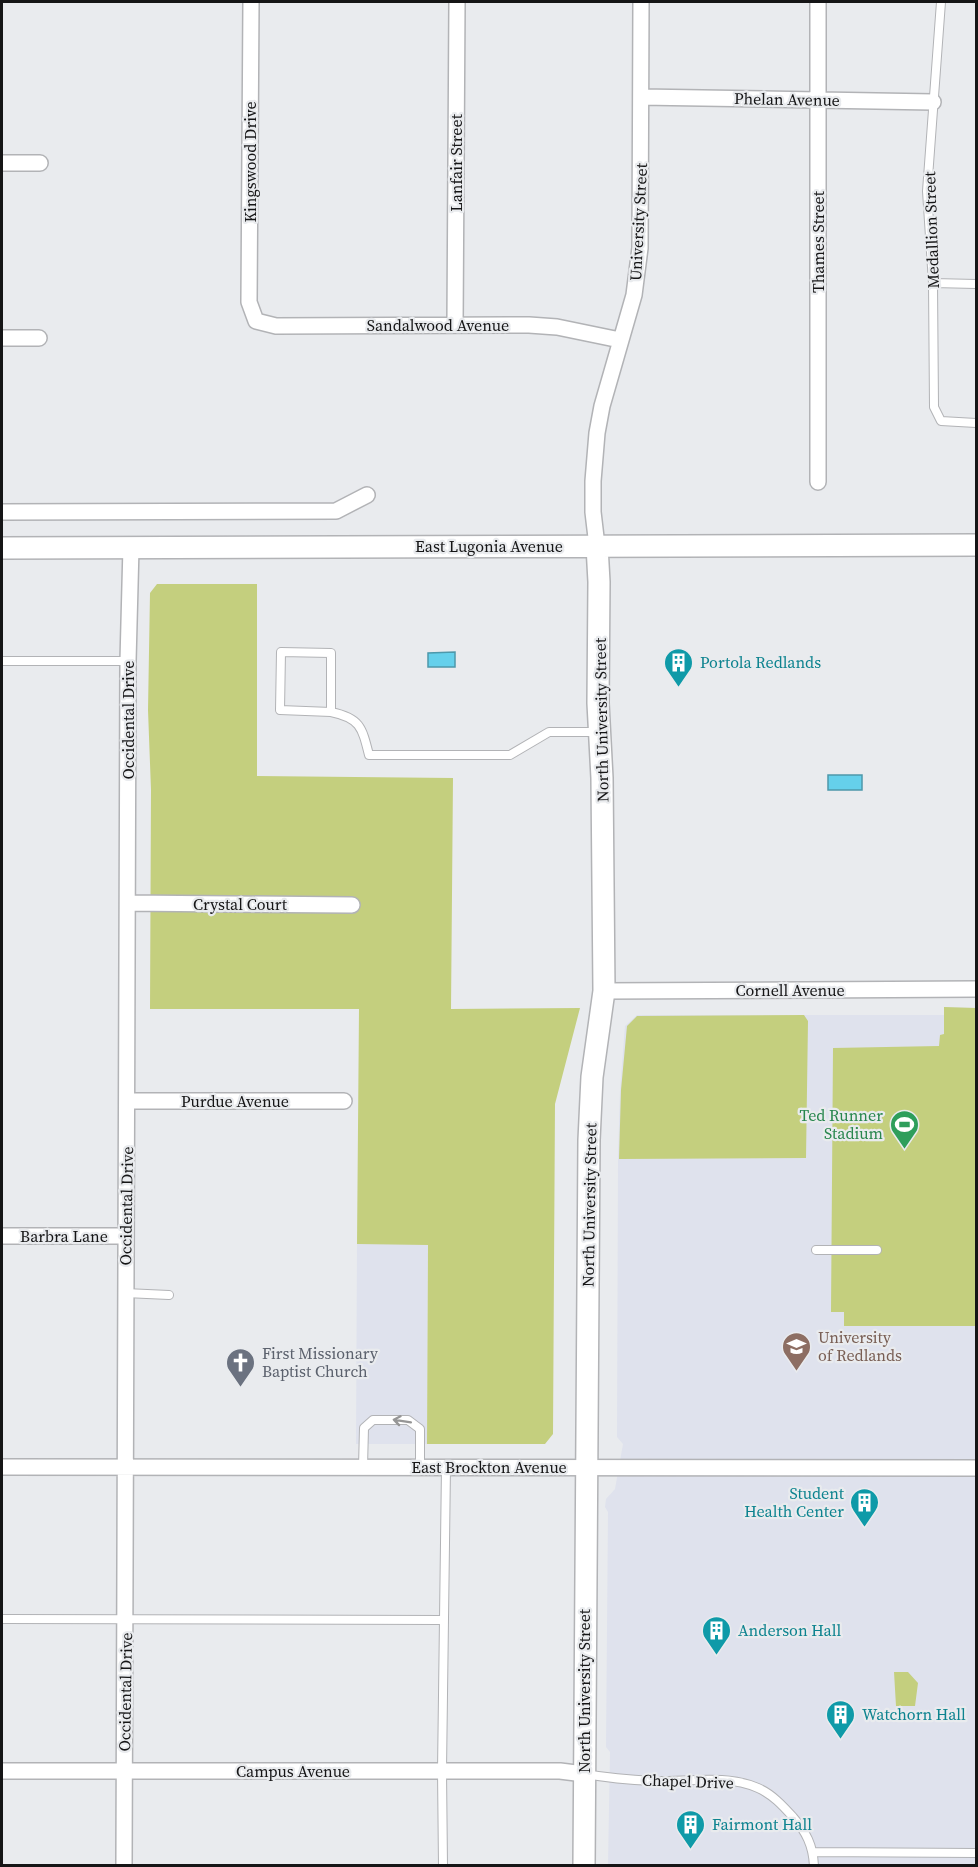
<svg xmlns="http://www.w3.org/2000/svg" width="978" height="1867" font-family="'Source Serif 4',serif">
	<rect width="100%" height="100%" fill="#e9ebee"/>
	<path fill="#dfe2ed" d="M944,1007L976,1008V1865H608L610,1752L606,1747L608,1512L605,1507L606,1499L615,1489L623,1444L617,1437L618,1160L620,1090L625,1026L637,1015H944Z
		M357,1244H428L427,1444H356Z"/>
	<path fill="#c4cf7e" d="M157,584H257V776L453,778L451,1009L580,1008L555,1104L553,1434L545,1444H427L428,1245L357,1244L359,1009H150L151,790L148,710L150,593Z
		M944,1007L976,1008V1326H844V1312H831L833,1048L939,1046L940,1035L944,1034Z
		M804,1015L808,1021L806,1158L619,1159L621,1090L627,1026L637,1016Z
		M894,1672H908L918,1683L915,1706H896Z"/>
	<path fill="#65d0eb" stroke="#4d98ab" stroke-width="1.5" d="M455,652V667H428V653Z
		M828,775H862V790H828Z"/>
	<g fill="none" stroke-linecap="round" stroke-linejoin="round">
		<defs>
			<path id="lane" d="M941,2L927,191L933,283L934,407L941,421L976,423
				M933,283L976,284
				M2,661H128
				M331,712L280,710L281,652L331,653V712C360,718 362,727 369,755H510L549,732H597
				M816,1250H877
				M125,1293L169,1295
				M363,1467L364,1428L373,1420H408L420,1429V1467
				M2,1619L443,1620
				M585,1774C608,1778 631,1780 653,1781C686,1782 727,1774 758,1788C772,1794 783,1806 793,1817C806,1832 813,1845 814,1866
				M813,1852L976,1853
				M443,1866L442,1771L446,1467"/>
			<path id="street" d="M251,2L249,302L256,321L276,326L529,325L557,327L620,340
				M818,2V482
				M641,97L933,102
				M2,163H40
				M455,324L457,2
				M2,338H39
				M2,512L336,511L367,495
				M597,546L593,512V481L597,433L602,406L634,295L640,248L641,2
				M128,903L352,905
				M604,991L976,989
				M127,1101H344
				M2,1236H126
				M2,1467L976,1468
				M2,1771H560L584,1774
				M124,1866L128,661L131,547"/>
			<path id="secondary" d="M2,548L976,545
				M584,1866L589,1140L592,1077L604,991L602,778L598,703L599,582L597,546"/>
		</defs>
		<use href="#lane" stroke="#b2b3b6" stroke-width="10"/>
		<use href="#street" stroke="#b2b3b6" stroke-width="18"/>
		<use href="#secondary" stroke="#b2b3b6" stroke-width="24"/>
		<use href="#lane" stroke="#fff" stroke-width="8"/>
		<use href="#street" stroke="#fff" stroke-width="15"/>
		<use href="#secondary" stroke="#fff" stroke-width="21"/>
	</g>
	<defs><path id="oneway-shaft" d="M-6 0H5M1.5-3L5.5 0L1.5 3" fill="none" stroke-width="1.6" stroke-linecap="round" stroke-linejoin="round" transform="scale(1.5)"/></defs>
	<use stroke="#969696" href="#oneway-shaft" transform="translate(402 1421) rotate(-171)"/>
	<defs>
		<symbol id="building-pin" viewBox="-11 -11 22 30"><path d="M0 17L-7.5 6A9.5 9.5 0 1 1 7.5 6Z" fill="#0f9aa8" stroke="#e9ebee"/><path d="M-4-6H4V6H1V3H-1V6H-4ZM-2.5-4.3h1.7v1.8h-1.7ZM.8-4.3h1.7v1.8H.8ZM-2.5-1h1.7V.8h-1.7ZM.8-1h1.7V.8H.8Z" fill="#fff"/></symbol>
		<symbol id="stadium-pin" viewBox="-11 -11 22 30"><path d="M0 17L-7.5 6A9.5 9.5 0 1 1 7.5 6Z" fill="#2e9e5b" stroke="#e9ebee"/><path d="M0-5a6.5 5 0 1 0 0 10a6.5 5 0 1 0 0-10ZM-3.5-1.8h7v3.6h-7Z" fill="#fff"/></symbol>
		<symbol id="university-pin" viewBox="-11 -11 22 30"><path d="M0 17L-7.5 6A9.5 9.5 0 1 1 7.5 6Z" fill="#8d6e63" stroke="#e9ebee"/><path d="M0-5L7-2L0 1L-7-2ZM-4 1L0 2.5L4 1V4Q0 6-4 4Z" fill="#fff"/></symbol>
		<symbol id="church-pin" viewBox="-11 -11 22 30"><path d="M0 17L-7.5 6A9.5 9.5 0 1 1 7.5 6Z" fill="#6b7280" stroke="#e9ebee"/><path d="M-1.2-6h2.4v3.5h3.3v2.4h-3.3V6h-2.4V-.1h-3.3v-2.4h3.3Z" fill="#fff"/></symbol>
	</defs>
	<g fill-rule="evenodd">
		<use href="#building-pin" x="662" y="646" width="33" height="45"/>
		<use href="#stadium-pin" x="888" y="1108" width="33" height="45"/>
		<use href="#university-pin" x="780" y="1330" width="33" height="45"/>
		<use href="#church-pin" x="224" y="1346" width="33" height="45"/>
		<use href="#building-pin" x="848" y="1486" width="33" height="45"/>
		<use href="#building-pin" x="700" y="1614" width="33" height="45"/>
		<use href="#building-pin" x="824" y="1698" width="33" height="45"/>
		<use href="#building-pin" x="674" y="1808" width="33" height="45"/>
	</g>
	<g text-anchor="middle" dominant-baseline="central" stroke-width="4.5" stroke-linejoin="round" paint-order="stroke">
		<g font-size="16" fill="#151516" stroke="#e9ebee">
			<text transform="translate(787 99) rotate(1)">Phelan Avenue</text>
			<text transform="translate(250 162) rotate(-90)">Kingswood Drive</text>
			<text transform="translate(456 163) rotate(-90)">Lanfair Street</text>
			<text transform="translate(638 222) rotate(-87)">University Street</text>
			<text transform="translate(931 230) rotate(-92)">Medallion Street</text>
			<text transform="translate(818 242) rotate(-90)">Thames Street</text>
			<text x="438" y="325">Sandalwood Avenue</text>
			<text x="489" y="546">East Lugonia Avenue</text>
			<text transform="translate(128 720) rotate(-90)">Occidental Drive</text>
			<text transform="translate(601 720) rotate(-91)">North University Street</text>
			<text x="240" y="904">Crystal Court</text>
			<text x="790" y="990">Cornell Avenue</text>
			<text x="235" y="1101">Purdue Avenue</text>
			<text transform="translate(589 1205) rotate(-89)">North University Street</text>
			<text transform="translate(126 1206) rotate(-89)">Occidental Drive</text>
			<text x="64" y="1236">Barbra Lane</text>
			<text x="489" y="1467">East Brockton Avenue</text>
			<text transform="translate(584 1691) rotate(-90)">North University Street</text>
			<text transform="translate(125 1692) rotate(-89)">Occidental Drive</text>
			<text x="293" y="1771">Campus Avenue</text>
			<text transform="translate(688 1781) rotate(2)">Chapel Drive</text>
		</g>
		<g font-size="16" fill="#0d838f" stroke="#e9ebee" text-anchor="start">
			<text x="700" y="662">Portola Redlands</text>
			<text x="844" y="1493" text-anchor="end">Student<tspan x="844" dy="18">Health Center</tspan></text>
			<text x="738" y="1630">Anderson Hall</text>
			<text x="862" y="1714">Watchorn Hall</text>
			<text x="712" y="1824">Fairmont Hall</text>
		</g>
		<g font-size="16" fill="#27864d" stroke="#e9ebee" text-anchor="end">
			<text x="883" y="1115">Ted Runner<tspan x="883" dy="18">Stadium</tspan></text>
		</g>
		<g font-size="16" fill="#785e54" stroke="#e9ebee" text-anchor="start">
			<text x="818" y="1337">University<tspan x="818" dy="18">of Redlands</tspan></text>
		</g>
		<g font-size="16" fill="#5b616d" stroke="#e9ebee" text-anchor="start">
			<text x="262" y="1353">First Missionary<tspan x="262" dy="18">Baptist Church</tspan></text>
		</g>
	</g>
	<rect width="978" height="1867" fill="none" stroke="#151516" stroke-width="6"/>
</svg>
